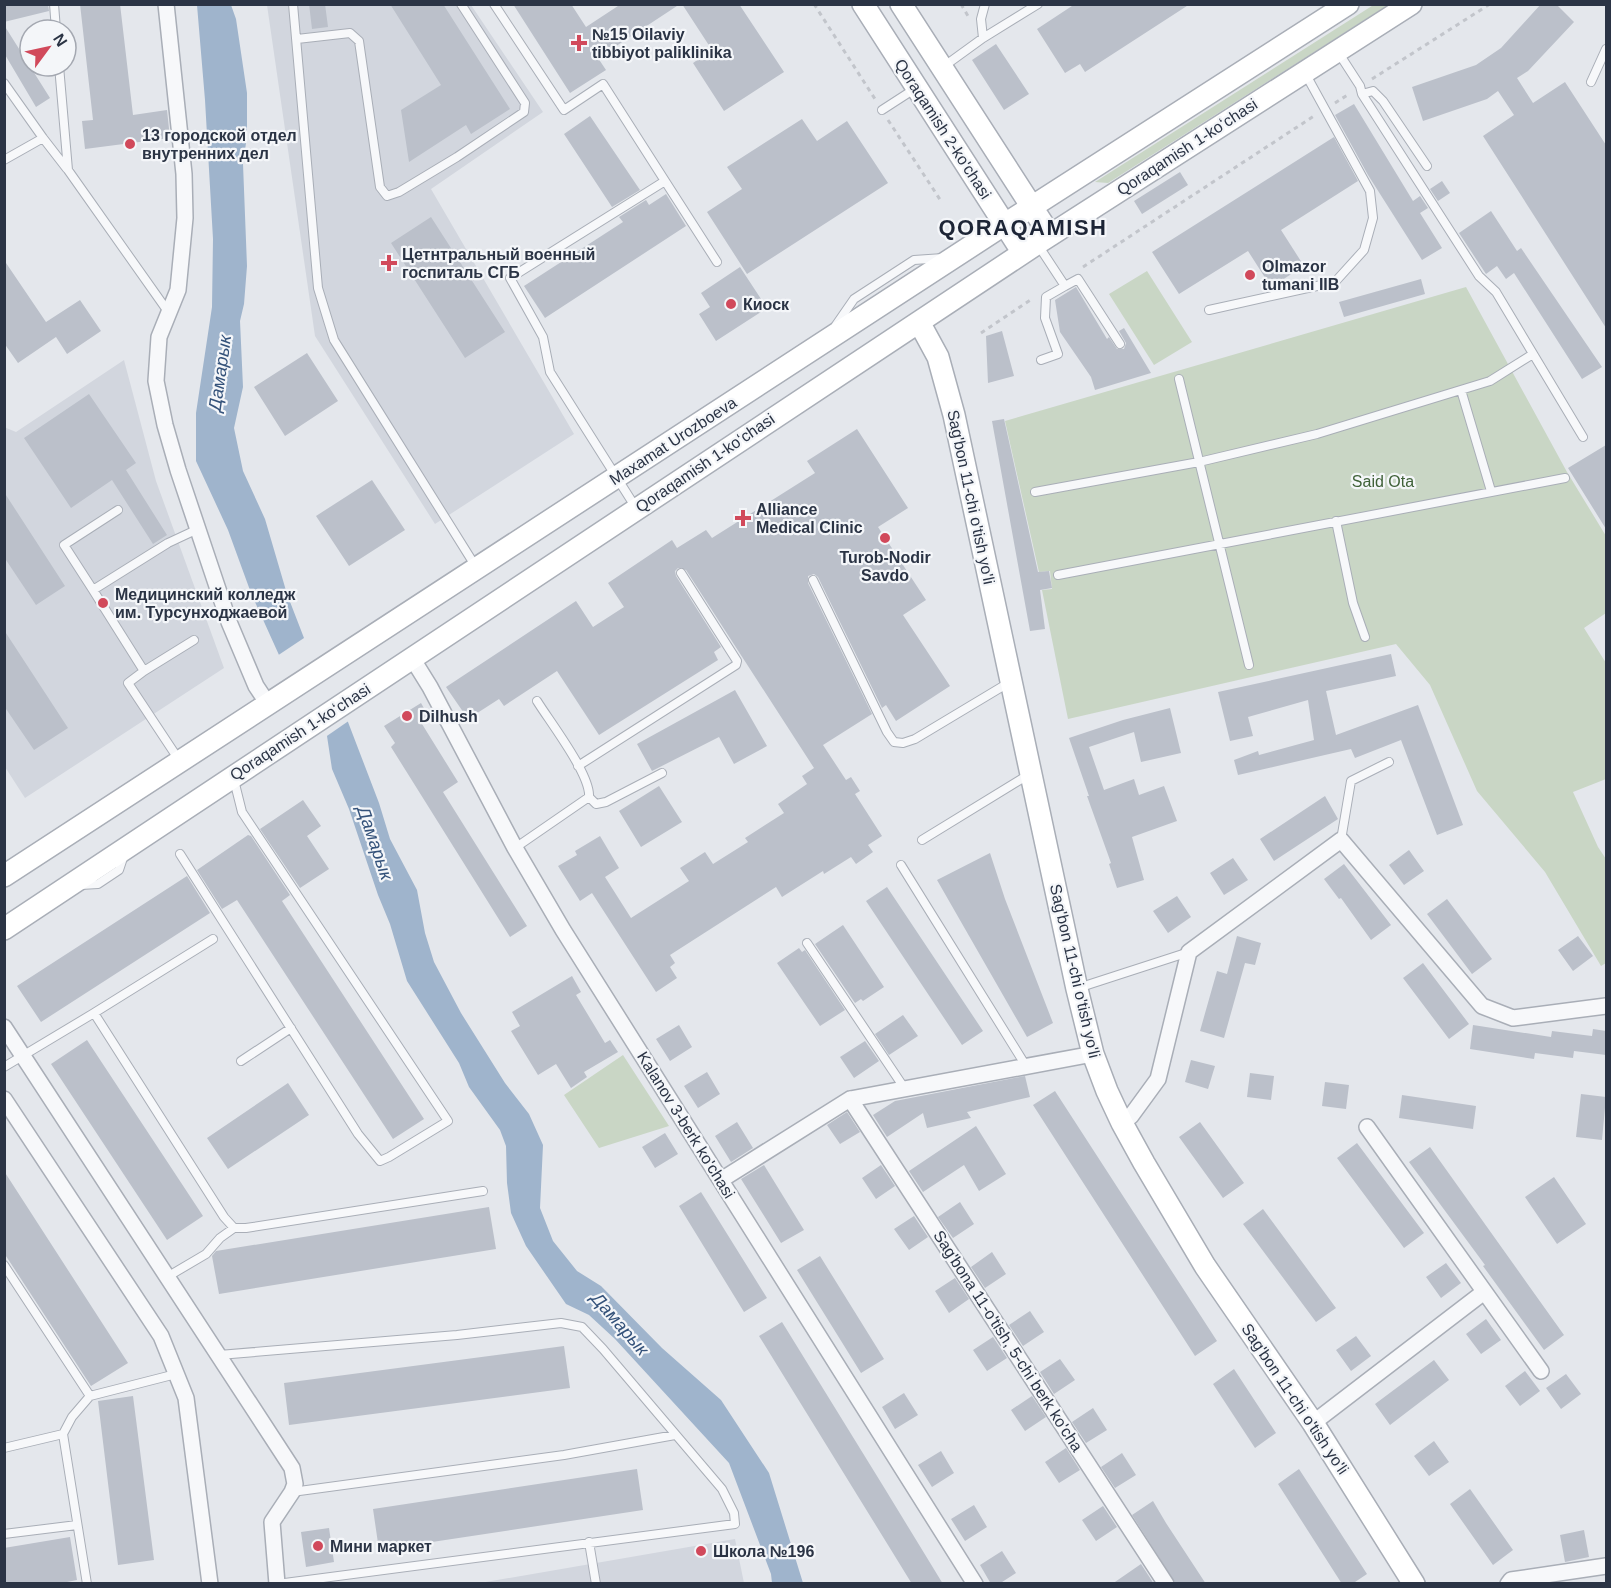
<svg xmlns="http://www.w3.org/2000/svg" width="1611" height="1588" font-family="Arial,sans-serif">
	<rect width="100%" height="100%" fill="#e4e7ec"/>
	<path fill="#d2d6de" d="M267,5H471L543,112L431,189L574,434L435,524L315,336Z
		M124,360L156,481L224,668L25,798L5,767L4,427L16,432Z
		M735,1539L744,1583L474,1584Z"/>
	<path fill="#c9d6c5" d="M1375,4L1388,5L1108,183L1095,182Z
		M1147,271L1192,342L1154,365L1109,294Z
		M1466,287L1567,472L1606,536V613L1584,628L1606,663V779L1573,792L1598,847L1606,859V963L1601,966L1545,872L1477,791L1430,685L1396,644L1068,719L1042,590L1052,589L1050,571L1039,572L1005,421Z
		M623,1055L669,1126L599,1148L564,1095Z"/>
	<path fill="#9fb4cc" d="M197,5H231L236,19L247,93V136L243,164L247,266L244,304L240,321L243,387L234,428L243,471L265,519L287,594L304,638L348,722L379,803L390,839L417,890L425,933L434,962L461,1013L505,1083L529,1114L543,1145L540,1208L553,1241L577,1271L601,1286L662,1348L721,1400L769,1473L803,1583H772L771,1574L729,1463L615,1339L589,1315L566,1304L526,1246L511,1213L507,1183L506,1146L500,1130L469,1087L459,1063L407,981L390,924L378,895L349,809L332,769L327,736L279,655L251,593L228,530L196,461V413L212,307L213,239L205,100Z"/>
	<path fill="#e4e7ec" d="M307,636L350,720L324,738L277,656Z"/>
	<path fill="#bbc0ca" d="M4,4H48L49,11L4,22Z
		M80,4H120L133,115L167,110L170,138L85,149L82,121L93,120Z
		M309,4H325L328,27L312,29Z
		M390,4H443L510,109L471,134L466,125L409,162L401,110L441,85Z
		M513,4H571L586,27L621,4H680L598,58L606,70L570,93Z
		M682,4H739L784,72L724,111L693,63L712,50Z
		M1075,4H1190L1085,72L1080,64L1065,73L1037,29Z
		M1541,4H1556L1574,22L1528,71L1517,78L1533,103L1565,82L1606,145V328L1483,136L1514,115L1498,91L1487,99L1423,121L1412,87L1476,65L1501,48Z
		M4,25L50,98L36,107L4,53Z
		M996,44L1029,94L1004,110L972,60Z
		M1354,104L1413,201L1420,196L1428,208L1420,213L1442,248L1422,260L1368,175L1335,115Z
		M590,116L640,190L612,207L564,134Z
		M802,119L817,141L847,121L888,183L747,274L707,212L742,189L727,167Z
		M1334,137L1358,181L1281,230L1304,266L1271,287L1248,251L1179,294L1152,252Z
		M1180,172L1188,185L1142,214L1134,201Z
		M1442,181L1450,193L1438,201L1430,189Z
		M666,194L686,226L545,318L524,286L623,222L619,217L646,200L649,205Z
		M1491,211L1517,251L1521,248L1602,367L1582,379L1514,273L1506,279L1497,266L1486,274L1459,233Z
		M431,217L505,332L465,358L391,243Z
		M4,260L46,322L80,300L101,331L67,354L56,337L18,363L4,343Z
		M740,267L767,308L716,341L699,314L710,307L701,293Z
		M1421,279L1425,294L1344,317L1339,302Z
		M1076,287L1107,339L1109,337L1117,349H1124L1126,343L1119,331L1124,328L1151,373L1095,390L1091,377L1060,332L1055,300Z
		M1002,331L1014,376L988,383L986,336Z
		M307,353L338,401L285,436L254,387Z
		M89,394L136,463L126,470L167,535L153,544L112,480L71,508L24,438Z
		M1004,419L1038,572L1049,571L1052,588L1040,590L1045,629L1030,631L992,421Z
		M857,429L908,508L878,527L926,600L903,615L950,686L896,721L886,705L882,708L818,577L814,574L808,576V583L872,714L823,745L846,780L851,777L860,791L855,794L882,836L868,845L873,852L856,864L851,857L824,874L823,871L782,897L776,887L670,955L675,963L670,967L677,978L656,992L592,893L580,901L558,866L577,855L575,851L600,836L619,868L605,877L631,918L689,881L680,868L705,852L713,864L748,842L745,838L784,813L778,804L807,784L802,776L814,768L686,570L678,568L675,571L676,576L721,647L714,652L718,660L599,735L557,671L504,706L499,699L468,719L446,687L576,601L593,627L624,607L608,583L672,540L677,548L706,530L712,538L815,473L807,461Z
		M1606,445V529L1568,468Z
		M372,480L405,530L349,566L316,516Z
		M4,492L65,586L36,605L4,557Z
		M4,630L68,728L34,750L4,706Z
		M1391,654L1396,676L1326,691L1336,735L1418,705L1463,825L1437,835L1401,740L1355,758L1351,749L1238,775L1234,760L1258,751L1259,755L1314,740L1308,700L1248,717L1253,736L1230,741L1218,692Z
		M735,690L767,746L734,764L719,737L652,771L637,744Z
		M421,703L430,719L422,724L458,782L443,792L527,926L510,937L391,747L395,743L384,726Z
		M1170,708L1181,753L1141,762L1134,732L1089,747L1104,790L1134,779L1139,795L1164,786L1177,821L1132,837L1144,880L1117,888L1109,864L1111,863L1087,796H1089L1069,738L1123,720Z
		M659,786L682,822L641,847L619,811Z
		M1325,796L1338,819L1274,861L1260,839Z
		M303,800L321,826L307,836L329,869L300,888L260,829Z
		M248,835L251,836L290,895L282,901L424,1119L393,1139L237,900L222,909L197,870Z
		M1409,850L1424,871L1404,885L1389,865Z
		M990,853L1005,899L1053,1023L1027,1037L937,880Z
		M1233,858L1248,880L1224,895L1210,873Z
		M1344,864L1391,925L1371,940L1341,898L1339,899L1324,879Z
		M187,876L210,913L41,1022L17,986Z
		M887,887L983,1031L962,1045L866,901Z
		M1177,896L1191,917L1168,933L1153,911Z
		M1447,899L1492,959L1472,974L1427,914Z
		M843,925L884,987L863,1001L861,999L855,1003L815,944Z
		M1237,936L1261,943L1255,965L1245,963L1224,1038L1200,1031L1217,971L1227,974Z
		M1578,936L1593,956L1573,971L1558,950Z
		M799,948L802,952L805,950L845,1010L820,1026L777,963Z
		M1423,963L1469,1024L1449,1039L1403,978Z
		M572,976L581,992L576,995L605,1043L610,1040L618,1052L584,1072L587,1077L571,1088L556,1064L538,1075L511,1031L520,1026L512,1012Z
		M903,1015L918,1036L889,1055L875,1034Z
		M679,1025L692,1047L670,1061L656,1039Z
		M1473,1025L1551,1037L1552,1031L1592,1036L1593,1029L1606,1031V1055L1574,1051L1573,1058L1535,1053L1534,1059L1470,1049Z
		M87,1040L203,1216L167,1240L51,1064Z
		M865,1041L879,1061L854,1078L840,1057Z
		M1191,1060L1215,1066L1208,1089L1185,1082Z
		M707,1072L720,1094L698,1108L684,1086Z
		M1250,1073L1274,1076L1271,1100L1247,1097Z
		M1025,1076L1030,1097L967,1112L971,1118L927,1128L923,1113L887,1137L873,1115L895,1101Z
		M1325,1082L1349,1085L1346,1109L1322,1106Z
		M288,1083L309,1115L228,1169L207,1138Z
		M1055,1091L1217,1341L1195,1356L1033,1105Z
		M1581,1094L1606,1097L1602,1140L1576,1137Z
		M1402,1095L1476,1106L1473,1129L1399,1118Z
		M847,1112L860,1132L840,1144L827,1125Z
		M737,1122L753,1148L731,1162L715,1136Z
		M1200,1122L1244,1183L1223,1198L1179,1137Z
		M976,1126L1006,1174L979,1191L964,1165L923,1192L909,1171Z
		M665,1133L678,1154L655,1168L642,1147Z
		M1357,1143L1424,1233L1404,1248L1337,1158Z
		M1430,1147L1564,1335L1544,1350L1483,1266L1485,1265L1409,1162Z
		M764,1165L804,1230L781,1243L741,1179Z
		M881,1165L895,1186L876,1199L862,1178Z
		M4,1171L128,1363L91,1386L4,1253Z
		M1554,1177L1586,1224L1557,1244L1525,1197Z
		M701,1192L767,1298L744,1312L679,1206Z
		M960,1202L974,1224L953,1238L938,1217Z
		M489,1207L496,1249L219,1294L212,1256L216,1251Z
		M1263,1209L1336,1308L1316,1322L1243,1224Z
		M914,1216L928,1237L909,1250L894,1229Z
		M992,1252L1006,1274L985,1288L971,1267Z
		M820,1256L884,1359L861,1373L797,1270Z
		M1446,1263L1461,1283L1441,1298L1426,1277Z
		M955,1278L969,1299L949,1313L935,1291Z
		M1030,1311L1044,1332L1023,1346L1009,1325Z
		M1486,1319L1501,1340L1481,1354L1466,1334Z
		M782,1322L885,1489L943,1584H912L888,1545L759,1336Z
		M1356,1336L1371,1356L1351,1371L1336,1350Z
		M993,1337L1007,1358L987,1371L973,1350Z
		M564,1346L570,1388L289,1425L284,1383Z
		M1060,1359L1075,1380L1054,1394L1040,1372Z
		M1434,1360L1449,1380L1390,1425L1375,1404Z
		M1234,1369L1276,1433L1255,1448L1213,1384Z
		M1525,1371L1540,1391L1520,1406L1505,1386Z
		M1566,1374L1581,1394L1561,1409L1546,1388Z
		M904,1393L918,1415L895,1429L882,1407Z
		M133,1396L154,1560L118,1565L98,1401Z
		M1032,1396L1046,1417L1025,1431L1011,1410Z
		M1093,1408L1107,1430L1086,1443L1072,1422Z
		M1434,1441L1449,1462L1429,1476L1414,1456Z
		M1066,1448L1080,1470L1059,1483L1045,1462Z
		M941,1451L954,1473L932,1487L918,1465Z
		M1122,1453L1136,1475L1115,1488L1101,1467Z
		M637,1469L643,1510L379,1550L373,1509Z
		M1299,1469L1367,1574L1352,1584H1342L1278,1484Z
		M1470,1489L1513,1550L1493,1565L1450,1504Z
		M1153,1501L1166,1523L1206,1584H1176L1132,1515Z
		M974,1505L987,1527L965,1541L951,1519Z
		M1103,1506L1117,1527L1096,1541L1082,1520Z
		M329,1528L334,1562L306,1567L301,1532Z
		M1584,1530L1589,1557L1565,1562L1560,1535Z
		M70,1537L77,1580L57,1584H4V1548Z
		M1002,1551L1016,1573L999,1584H991L980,1565Z
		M1141,1564L1154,1584H1112Z"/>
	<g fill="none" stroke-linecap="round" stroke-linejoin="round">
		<defs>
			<path id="service" d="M54,4L56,30
				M293,4L318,288L334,340L476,567
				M494,4L564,110L603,84L665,181L510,278L543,337L550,372L636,508
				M983,38L1038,4
				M297,39L350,33L359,41L380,187L387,196L399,192L457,157L524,112L525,103L461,4
				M1338,52L1360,86L1362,94L1479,276L1496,292L1583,437
				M59,66L68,170L169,313
				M943,67L983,38L981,19L985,4
				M1591,82L1606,49
				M4,83L43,138L67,169
				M1362,94L1373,91L1383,101L1427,166
				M882,110L916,88
				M4,160L43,138
				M665,181L717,262
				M1038,245L1065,286L1078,279L1120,344
				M1209,310L1335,282L1364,250L1373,218L1370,191L1305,73
				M836,325L854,299L914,260L943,258
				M1041,360L1058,354L1045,318L1046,297L1065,286
				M1179,379L1249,665
				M1461,390L1491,491
				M1035,492L1199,462L1317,434L1490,381L1533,354
				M118,510L64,545L93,590L168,543L198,529
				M1336,521L1353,603L1365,637
				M1058,575L1565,478
				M813,580L887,732L894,742L903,743L915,739L1010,682
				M93,590L144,671L128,683L179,760
				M144,671L194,640
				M578,766L736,665L737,661L681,573
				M589,797L596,804L606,802L662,773
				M922,840L1028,775
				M1341,840L1351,781L1389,762
				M515,848L589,797C591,775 550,722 537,701
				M180,854L358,1134L380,1161L389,1157L448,1121L242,812L234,780
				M901,865L1026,1066
				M81,885L98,884L119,870L124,855
				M807,943L905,1089
				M1078,988L1189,952
				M94,1013L213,939
				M241,1061L291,1028
				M4,1067L94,1013L224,1217L234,1228L220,1238L206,1254L167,1277
				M234,1228H246L483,1191
				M4,1265L90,1396
				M219,1355L457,1335L561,1323L582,1327L603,1349L722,1489L734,1513L735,1524L277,1584
				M63,1434L87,1584
				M4,1448L63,1434L72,1417L90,1396L176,1374
				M292,1492L564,1455L675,1435
				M4,1534L77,1525
				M589,1542L596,1584"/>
			<path id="minor" d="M166,4L184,174L185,218L178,290L159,337L156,381L165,425L178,470L229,622L256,686L268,704
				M412,658L430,687L515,848L563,930L975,1584
				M4,1027L292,1468L295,1484L292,1492L272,1522L277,1584
				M4,1099L161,1336L186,1398L210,1584
				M850,1099L1166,1584
				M1122,1123L1131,1116L1158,1079L1189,952L1341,840L1482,1006L1513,1018L1606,1006
				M1367,1127L1541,1371
				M721,1180L850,1099L1093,1054
				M1313,1423L1484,1292
				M1508,1584L1511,1580L1606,1566"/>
			<path id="secondary" d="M863,4L1023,253
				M901,4L1050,235
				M919,322L938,357L954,415L1077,989L1093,1054L1107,1091L1122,1123L1144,1163L1205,1266L1313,1423L1414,1584
				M4,876L1005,224L1348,4
				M4,929L1038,243L1411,4"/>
		</defs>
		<use href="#service" stroke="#a9aeb7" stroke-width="10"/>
		<use href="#minor" stroke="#a9aeb7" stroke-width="18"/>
		<use href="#secondary" stroke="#a9aeb7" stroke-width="24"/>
		<path stroke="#c2c5cb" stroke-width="3" stroke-dasharray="4.5 4.5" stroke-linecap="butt" d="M814,4L875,99
			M961,4L968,16
			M1372,79L1490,4
			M1335,103L1349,94
			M888,120L941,201
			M1083,267L1314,116
			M981,333L1032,299"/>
		<use href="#service" stroke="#f7f8fa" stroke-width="8"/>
		<use href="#minor" stroke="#f7f8fa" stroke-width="15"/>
		<use href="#secondary" stroke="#fff" stroke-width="21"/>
	</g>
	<g fill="#d1495b" stroke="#f4f6f9" stroke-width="2">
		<path d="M576 34h6v6h6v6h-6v6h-6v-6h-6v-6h6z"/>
		<circle cx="130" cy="144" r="6"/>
		<path d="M386 254h6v6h6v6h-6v6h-6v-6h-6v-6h6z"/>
		<circle cx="1250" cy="275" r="6"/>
		<circle cx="731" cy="304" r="6"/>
		<path d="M740 509h6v6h6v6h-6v6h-6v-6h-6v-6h6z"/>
		<circle cx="885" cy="538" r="6"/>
		<circle cx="103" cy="603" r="6"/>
		<circle cx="407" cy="716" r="6"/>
		<circle cx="318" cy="1546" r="6"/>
		<circle cx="701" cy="1551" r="6"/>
	</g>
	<g text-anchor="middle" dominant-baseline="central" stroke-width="4.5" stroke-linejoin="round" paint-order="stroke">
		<g font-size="16" font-weight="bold" fill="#2b3445" stroke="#f4f6f9" text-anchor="start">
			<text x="592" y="34">№15 Oilaviy<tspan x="592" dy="18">tibbiyot paliklinika</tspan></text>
			<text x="142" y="135">13 городской отдел<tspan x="142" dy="18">внутренних дел</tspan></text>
			<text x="402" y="254">Цетнтральный военный<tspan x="402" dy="18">госпиталь СГБ</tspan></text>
			<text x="1262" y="266">Olmazor<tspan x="1262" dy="18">tumani IIB</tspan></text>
			<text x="743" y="304">Киоск</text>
			<text x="756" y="509">Alliance<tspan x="756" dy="18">Medical Clinic</tspan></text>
			<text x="885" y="557" text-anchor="middle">Turob-Nodir<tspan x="885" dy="18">Savdo</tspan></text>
			<text x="115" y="594">Медицинский колледж<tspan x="115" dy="18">им. Турсунходжаевой</tspan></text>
			<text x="419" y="716">Dilhush</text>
			<text x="330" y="1546">Мини маркет</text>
			<text x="713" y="1551">Школа №196</text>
		</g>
		<g font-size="16" fill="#2b3445" stroke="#f4f6f9">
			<text transform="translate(943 129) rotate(57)">Qoraqamish 2-ko'chasi</text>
			<text transform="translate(1187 147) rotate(-33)">Qoraqamish 1-koʻchasi</text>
			<text transform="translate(673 441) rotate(-33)">Maxamat Urozboeva</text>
			<text transform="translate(705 463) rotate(-34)">Qoraqamish 1-koʻchasi</text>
			<text transform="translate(971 497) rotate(78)">Sag'bon 11-chi o'tish yo'li</text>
			<text transform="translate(300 732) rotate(-33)">Qoraqamish 1-koʻchasi</text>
			<text transform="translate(1075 971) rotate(77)">Sag'bon 11-chi o'tish yo'li</text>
			<text transform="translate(686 1125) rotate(58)">Kalanov 3-berk ko'chasi</text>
			<text transform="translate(1008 1341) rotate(57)">Sag'bona 11-o'tish, 5-chi berk ko'cha</text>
			<text transform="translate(1295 1399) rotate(56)">Sag'bon 11-chi o'tish yo'li</text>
		</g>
		<g font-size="16" fill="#3f6138" stroke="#f4f6f9">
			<text x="1383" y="481">Said Ota</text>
		</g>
		<g font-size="18" font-style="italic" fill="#34527a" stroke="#f4f6f9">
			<text transform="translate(220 373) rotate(-82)">Дамарык</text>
			<text transform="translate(375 843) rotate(71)">Дамарык</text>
			<text transform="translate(620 1324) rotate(49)">Дамарык</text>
		</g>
		<g font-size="22" font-weight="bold" letter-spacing="1.5" fill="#1d2536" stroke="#f4f6f9">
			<text x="1023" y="227">QORAQAMISH</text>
		</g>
	</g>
	<rect width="1611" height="1588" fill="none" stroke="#2b3445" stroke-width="12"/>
	<g transform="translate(48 48) rotate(57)"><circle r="28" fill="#f4f6f9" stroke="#a4a8b1" stroke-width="1.5"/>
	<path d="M0-4.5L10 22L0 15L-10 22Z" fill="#d1495b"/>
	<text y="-9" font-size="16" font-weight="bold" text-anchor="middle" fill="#2b3445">N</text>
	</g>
</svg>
